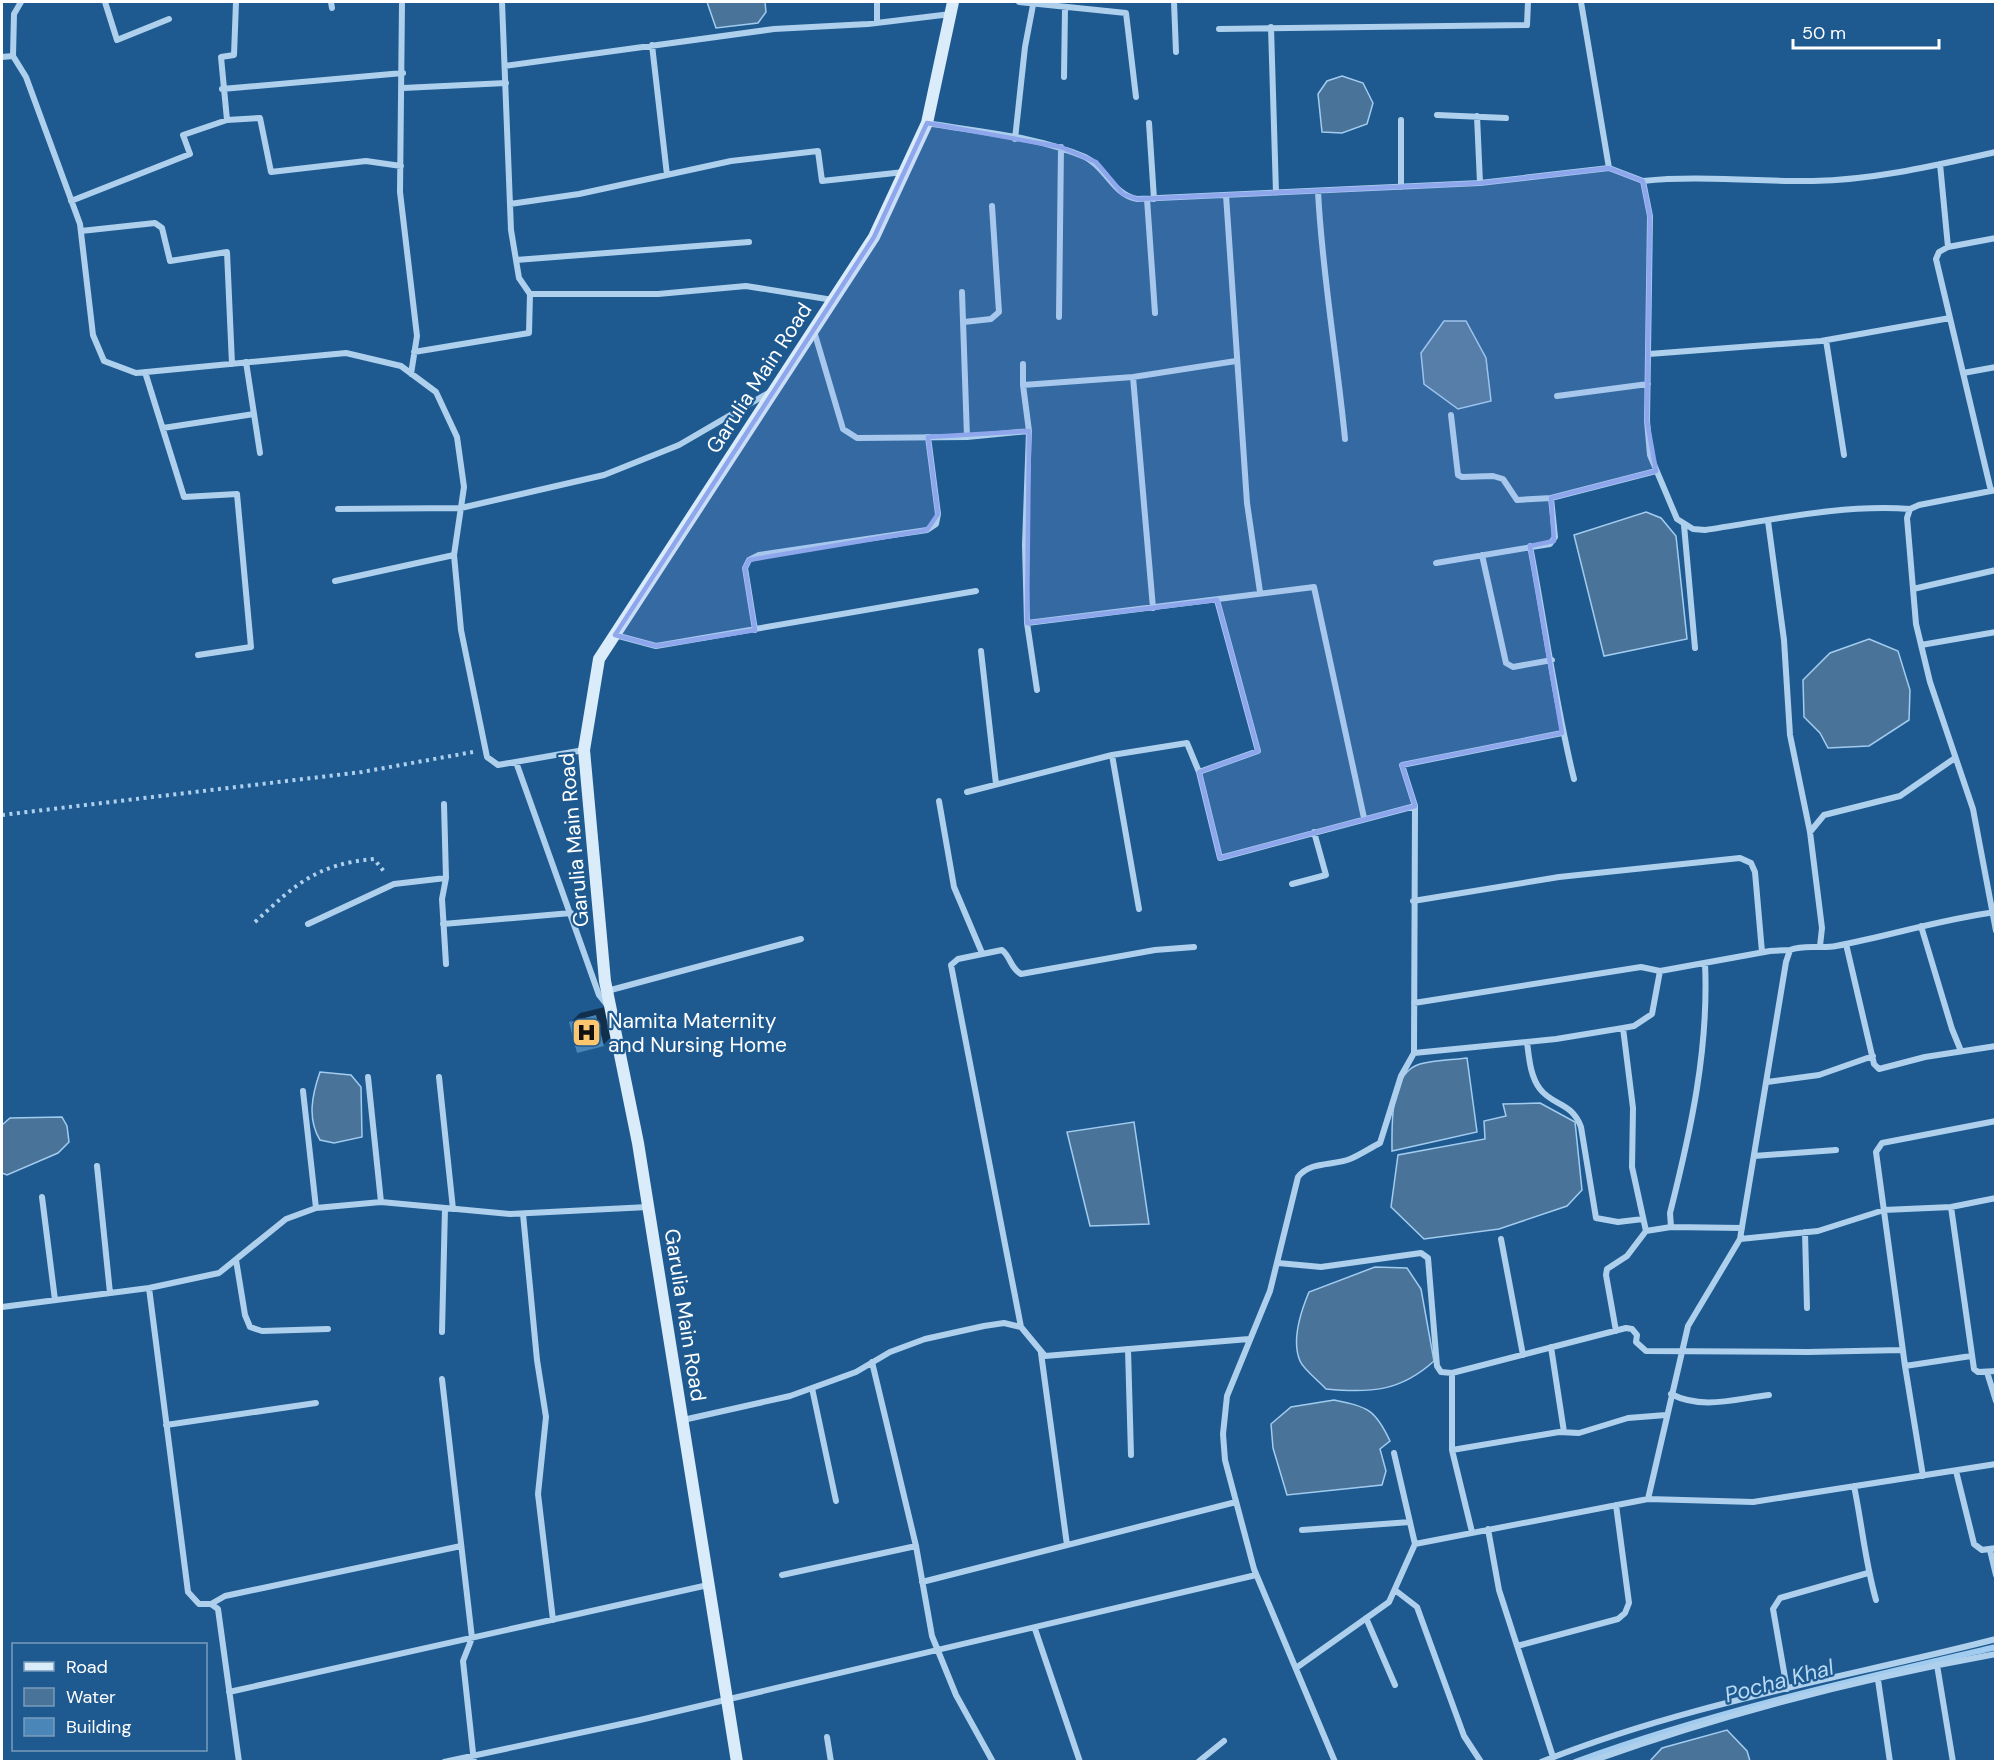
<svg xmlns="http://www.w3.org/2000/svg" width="1997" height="1763" font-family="'DM Sans',sans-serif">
	<rect width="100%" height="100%" fill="#1e5a90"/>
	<path fill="#4a7399" stroke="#a2ccef" stroke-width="1.5" d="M707,2H765L766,12L758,23L716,28Z
		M1342,76L1363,83L1373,103L1367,124L1342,133L1322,132L1318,94L1327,81Z
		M1444,321H1466L1486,358L1491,401L1458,409L1424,384L1421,353Z
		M1646,512L1661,518L1676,536L1687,639L1604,656L1574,535Z
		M1869,639L1898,651L1910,690L1909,720L1869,746L1828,748L1820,733L1804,717L1803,680L1830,653Z
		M1467,1058L1477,1132L1392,1151C1392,1125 1389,1073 1420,1064C1435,1060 1452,1060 1467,1058Z
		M320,1072L351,1075L361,1087L362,1137L334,1143L320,1140C307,1119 312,1095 320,1072Z
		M1540,1103L1575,1122L1582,1190L1567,1206L1499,1229L1424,1239L1391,1207L1398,1155L1485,1139L1484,1121L1506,1116L1503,1104Z
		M62,1117L67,1126L69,1142L58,1153L7,1175L2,1173V1125L10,1118Z
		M1134,1122L1149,1224L1090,1226L1067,1132Z
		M1375,1267L1407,1268L1421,1289L1434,1361C1400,1392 1370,1393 1326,1389C1319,1381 1304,1370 1300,1361C1291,1340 1301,1311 1309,1292Z
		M1334,1400C1368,1407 1375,1409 1390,1441L1380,1449L1386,1471L1382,1485L1287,1495L1273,1448L1271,1424L1291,1407Z
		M1727,1730L1747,1751L1750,1761H1650L1662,1748Z"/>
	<path fill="#0007" d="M605,1007L612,1036L603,1045L571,1022L580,1013Z"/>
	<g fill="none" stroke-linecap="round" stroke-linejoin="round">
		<path stroke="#a2ccef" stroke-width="6" d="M1575,1762C1712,1712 1854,1680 1996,1647"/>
	</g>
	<path fill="#4b86b8" d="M596,1015L604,1046L577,1053L569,1022Z"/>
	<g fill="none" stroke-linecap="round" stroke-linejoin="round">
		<path stroke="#aed0ed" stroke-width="4" stroke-dasharray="3 4.5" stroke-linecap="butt" d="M2,815L362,772L473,752
			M255,922C295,885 316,864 374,859L386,874"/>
		<path stroke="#aed0ed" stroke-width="6" d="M21,2L14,14L13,56L26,77L80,224L93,335L104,361L136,373L346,353L401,366L436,392L457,437L464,487L454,555L461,630L487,757L498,765L584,750
			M105,2L117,40L169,19
			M331,2L332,8
			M402,2L400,192L417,336L411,374
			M502,2L511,230L519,278L530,294H658L746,286L833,300
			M877,2V23
			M1019,2L1126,13L1136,97
			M1174,2L1176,52
			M1581,2L1609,168
			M1271,27L1276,193
			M1219,29L1527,25L1528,2
			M652,45L667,175
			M2,57L13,56
			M505,66L774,29L868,24L951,14
			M1064,77L1065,8
			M403,88L506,83
			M222,89L403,73
			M1437,115L1506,118
			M1477,116L1480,183
			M227,120L221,57L234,55L236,2
			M1401,120V187
			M927,123C979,132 1036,136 1085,157C1106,167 1113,195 1137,199L1480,183L1609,168L1643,181L1650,216L1647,421L1650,455L1677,519L1693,529L1705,530C1772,520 1842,504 1910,509
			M1149,123L1154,199
			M1015,139L1025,47L1033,5
			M1940,164L1948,247
			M1643,181C1700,175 1756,182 1813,181C1874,180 1937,165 1996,152
			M1318,191C1322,274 1337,356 1345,439
			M1226,195L1247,503L1260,592
			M1147,199L1155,313
			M71,201L190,154L183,135L227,120L260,118L271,172L366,161L401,166
			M510,204L579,194L731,161L818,151L822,181L904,172
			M81,231L155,223L162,228L170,261L227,252L232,364
			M516,260L749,242
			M1059,317L1061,147
			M964,322L991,319L999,312L992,206
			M814,331L843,429L857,438L967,437L962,292
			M1826,340L1844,455
			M414,352L529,333L530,294
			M1649,354L1821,341L1950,318
			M246,362L260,453
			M1023,364V385L1029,431L1025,545L1027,623L1037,690
			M145,372L184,497L237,494L251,647L198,655
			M1963,373L1996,367
			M1133,377L1153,608
			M1023,385L1133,377L1236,361
			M1557,396L1648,384
			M1451,415L1458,475L1462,477L1493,476L1503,479L1517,500L1551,498
			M163,428L254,414
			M967,437L1029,431
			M1996,490L1919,505L1910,509L1907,518L1916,624L1930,682L1973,809L1996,931
			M1991,491L1936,259L1939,252L1948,247L1996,238
			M338,509L461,508L604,475L679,445L770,392
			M1768,521L1784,640L1790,735L1810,832
			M1684,525L1695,648
			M1530,546C1545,624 1555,703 1574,779
			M1482,555L1506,663L1513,667L1552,660
			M1436,563L1550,544L1555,537L1551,498L1656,471
			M335,581L454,555
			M1913,589L1996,570
			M1217,600L1258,751L1199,772L1220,858L1415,806L1414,1053L1401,1076L1380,1143C1370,1148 1360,1155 1350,1159C1333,1166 1310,1161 1298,1177L1270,1291L1227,1396L1223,1434L1225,1460L1254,1569L1335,1762
			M1027,623L1314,587L1364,818
			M755,630L745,568L749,560L759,555L927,530L936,524L938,514L928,437
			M615,635L656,646L976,591
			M1921,645L1996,632
			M981,651L996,784
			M1112,755L1139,909
			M516,762L599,995L607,1005
			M967,792L1112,755L1187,743L1199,772
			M939,801L954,887L982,953
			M444,804L446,878L442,899L446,964
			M1415,806L1402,765L1562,733
			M1292,884L1326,875L1314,832
			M1413,901L1559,877L1740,858L1751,863L1755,872L1762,952
			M308,924L394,884L446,878
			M443,924L571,913
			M1921,926L1952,1029L1961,1051
			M1846,944L1874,1064L1879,1069L1925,1057L1996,1046
			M1820,946L1822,928L1810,832L1824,815L1900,796L1955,758
			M607,991L801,939
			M1414,1003L1641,967L1660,971
			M1623,1028L1633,1108L1632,1167L1646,1231L1671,1227L1742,1228
			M1527,1042C1529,1057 1530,1076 1540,1089C1553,1106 1572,1102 1581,1127L1596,1218L1618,1222L1643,1219
			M1414,1053L1556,1039L1623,1028L1634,1026L1652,1014L1660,971L1770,951L1790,950
			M368,1077L381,1202
			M439,1077L453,1209
			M1767,1082L1819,1075L1873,1056
			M303,1091L316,1208
			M1754,1156L1836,1150
			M97,1166L110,1293
			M42,1197L55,1300
			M1951,1207L1974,1369L1978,1372L1996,1371
			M523,1214L537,1360L546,1417L538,1494L553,1620
			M1671,1227L1670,1213C1691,1130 1709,1048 1705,963
			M1805,1232L1807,1308
			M1501,1239L1523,1355
			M1740,1239L1818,1231L1884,1210L1951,1207L1996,1198
			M236,1260L245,1315L250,1327L262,1331L328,1329
			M1278,1263L1321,1267L1421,1253L1428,1258L1437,1366L1441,1372L1452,1373
			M149,1288L188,1592L199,1604H211L218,1609L239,1762
			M2,1307L149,1288L219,1273L286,1219L316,1208L381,1202L510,1214L648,1207
			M1021,1327L951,965L958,959L1002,950C1011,957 1010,968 1021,974L1155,950L1194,947
			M1616,1331L1606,1275L1607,1269L1627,1256L1646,1231
			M442,1332L445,1208
			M1551,1347L1564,1432
			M1128,1349L1131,1455
			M1041,1353L1067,1545
			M872,1362L916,1546L932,1636L956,1695L993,1762
			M1905,1366L1971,1356
			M1987,1372L1996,1401
			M442,1379L472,1638L463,1661L474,1762
			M812,1388L836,1501
			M1671,1394C1702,1410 1735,1399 1769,1395
			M683,1420L790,1396L856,1372L890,1352L925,1339L984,1326L1004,1323L1021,1327L1045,1356L1249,1339
			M166,1425L316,1403
			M1452,1450V1373L1626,1328L1632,1329L1637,1335L1636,1342L1646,1351L1808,1352L1902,1350
			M1394,1453L1415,1544
			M1956,1471L1974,1544L1982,1550L1996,1548
			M1923,1476L1905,1366L1876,1152L1882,1143L1996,1121
			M1854,1486C1862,1524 1865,1562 1876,1600
			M1648,1499L1753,1502L1996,1464
			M1488,1529L1499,1590L1553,1757
			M1302,1530L1410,1522
			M1472,1532L1452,1450L1559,1432L1579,1433L1628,1418L1666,1415
			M1990,1550L1996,1575
			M782,1575L916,1546
			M922,1582L1236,1502
			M1395,1590L1417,1607L1464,1736L1481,1762
			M211,1604L225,1596L461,1546
			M1366,1618L1395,1685
			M1035,1629L1080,1762
			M1517,1646L1618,1619L1625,1613L1629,1603L1616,1505
			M1937,1665L1953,1762
			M1296,1668L1389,1602L1415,1544L1648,1499L1688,1326L1740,1239L1786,962L1790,950C1805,944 1821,949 1836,946C1889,936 1942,919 1996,912
			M1878,1680L1890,1762
			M1787,1689L1773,1609L1780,1598L1868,1573
			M229,1692L708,1585
			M827,1737L831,1762
			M444,1762L640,1720L1256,1575
			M1198,1762L1224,1741
			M1541,1762C1687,1703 1844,1678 1996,1639
			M1589,1762C1720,1715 1858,1679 1996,1654"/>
		<path stroke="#daebfa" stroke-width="12" d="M737,1762L638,1143L605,981L584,750L599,659L874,237L927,123L953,2"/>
	</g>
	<path fill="#8ea6ec" fill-opacity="0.2" stroke="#8ea6ec" stroke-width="4.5" stroke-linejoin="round" d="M927,123L1061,147L1096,162L1123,194L1137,199L1480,183L1609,168L1643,181L1650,216L1647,421L1656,471L1551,498L1554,541L1530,546L1562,733L1402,765L1415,806L1220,858L1199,772L1258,751L1217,600L1027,623L1029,431L928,437L938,514L927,530L749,560L745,568L755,630L656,646L615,635L874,237Z"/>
	<defs>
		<symbol id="hospital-square" viewBox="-11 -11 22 22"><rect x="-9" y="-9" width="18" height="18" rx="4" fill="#fcc66e" stroke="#1e5a90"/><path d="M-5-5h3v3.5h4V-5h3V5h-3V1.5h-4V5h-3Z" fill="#111"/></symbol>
	</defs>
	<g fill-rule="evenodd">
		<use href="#hospital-square" x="570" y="1016" width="33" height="33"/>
	</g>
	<g text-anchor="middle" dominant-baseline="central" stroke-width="4.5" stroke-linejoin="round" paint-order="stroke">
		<g font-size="21" fill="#fff" stroke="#1e5a90">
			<text transform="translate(759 378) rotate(-57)">Garulia Main Road</text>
			<text transform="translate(574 840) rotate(-95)">Garulia Main Road</text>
			<text transform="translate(685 1315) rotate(81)">Garulia Main Road</text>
		</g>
		<g font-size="21" fill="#fff" stroke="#1e5a90" text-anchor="start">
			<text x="608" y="1021">Namita Maternity<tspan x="608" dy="24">and Nursing Home</tspan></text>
		</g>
		<g font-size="22" font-style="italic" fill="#badaf4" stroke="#1e5a90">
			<text transform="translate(1779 1681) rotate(-15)">Pocha Khal</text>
		</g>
	</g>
	<rect width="1997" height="1763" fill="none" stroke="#ffffff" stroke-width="6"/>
	<rect x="12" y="1643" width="195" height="108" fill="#1e5a90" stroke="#789cbc" stroke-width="1.5"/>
	<rect x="24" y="1662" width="30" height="9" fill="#daebfa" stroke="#789cbc" stroke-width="1.5"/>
	<text x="66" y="1673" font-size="18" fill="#ffffff">Road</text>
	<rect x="24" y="1688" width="30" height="18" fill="#4a7399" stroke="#789cbc" stroke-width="1.5"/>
	<text x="66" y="1703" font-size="18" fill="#ffffff">Water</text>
	<rect x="24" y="1718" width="30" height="18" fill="#4b86b8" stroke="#789cbc" stroke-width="1.5"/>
	<text x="66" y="1733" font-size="18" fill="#ffffff">Building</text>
	<path d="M1793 39v9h146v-9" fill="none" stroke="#ffffff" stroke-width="3"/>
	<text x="1802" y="39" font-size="18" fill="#ffffff" stroke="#1e5a90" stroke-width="4.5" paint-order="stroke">50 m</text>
</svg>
